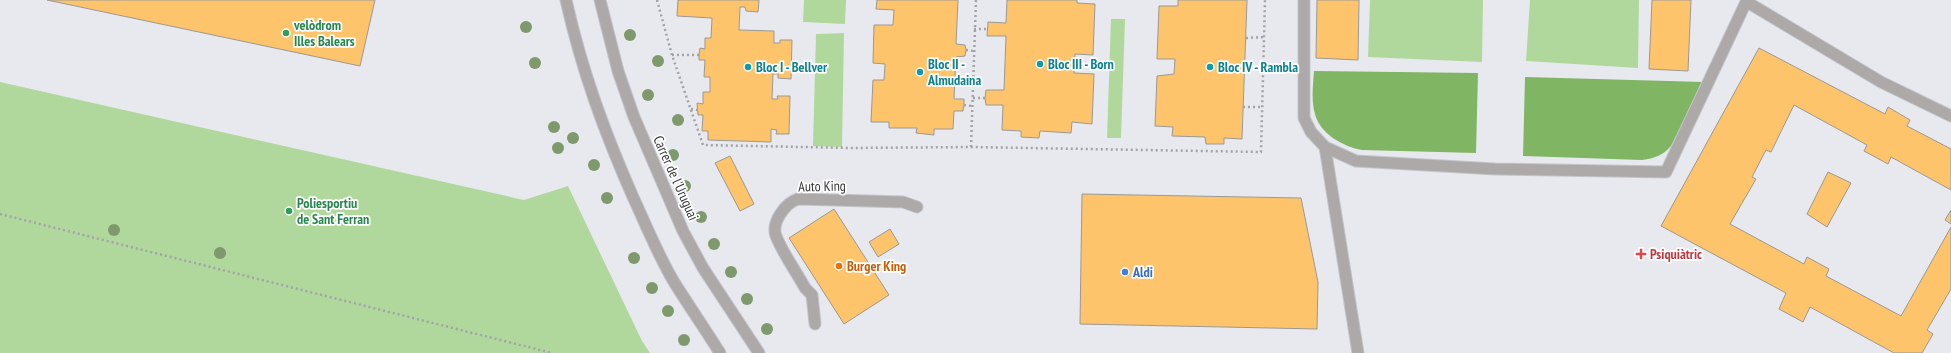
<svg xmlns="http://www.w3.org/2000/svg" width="1951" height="353" font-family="'PT Sans Narrow',sans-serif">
	<rect width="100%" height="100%" fill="#e8e9ef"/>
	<path fill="#b0d89c" d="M804,0H846L845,24L803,22Z
		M1370,0H1483L1482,62L1368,57Z
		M1530,0H1639L1638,68L1526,61Z
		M1111,19H1125L1121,138H1107Z
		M844,33L842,147L813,146L816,34Z
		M0,82L524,200L568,186L642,341L650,353H0Z"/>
	<path fill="#80b564" d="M1314,71L1478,73L1476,153L1362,150C1344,147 1320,134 1315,114C1311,101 1313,85 1314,71Z
		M1525,77L1704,82L1671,146C1662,156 1655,158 1642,160L1523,156Z"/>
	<path fill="#fec46c" stroke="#9b9894" d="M47,0H375L360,66Z
		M678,0H759L758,12L746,11L745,7H740L739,30L774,31V43H780V40H792L791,79L778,78V74H773L772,99H778L777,96H790L789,134H776L777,130L771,129V142L708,140V131H702L703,115H698L697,103L703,104V92H710V77H704L705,60H699V55L700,48L705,49V38H711L712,18L677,16Z
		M877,0H958L956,44L965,45L966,50L965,56L956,57L954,99H964V105L963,111H954L953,129H934V135L916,133L917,128H889V122H871L873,80H884L885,64L873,63L874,25H893L894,10L876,9Z
		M1007,0H1077V3L1095,4L1093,55L1075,54L1074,73L1094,74L1092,124L1072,122L1071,133L1040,131L1039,138L1021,137V131L1002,130L1003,105H986L985,98L986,90H1004L1006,36H987L988,22L1006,23Z
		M1178,0H1247L1242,139L1224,138V144H1206L1205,137L1172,136L1173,127L1155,126L1157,76L1174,74L1175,59H1157L1159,6H1178Z
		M1317,0H1359L1358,60L1316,58Z
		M1652,0H1691L1688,71L1649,69Z
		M1759,48L1885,114L1888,107L1910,120L1907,126L1951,149V190L1891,157L1888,164L1864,151L1867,145L1794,105L1771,152L1766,150L1752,177L1756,179L1730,224L1804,264L1807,257L1829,269L1826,276L1901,316L1951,227V289L1927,330L1933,334L1922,353H1894L1810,307L1803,322L1779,309L1786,293L1661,226Z
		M730,156L754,204L740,211L715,163Z
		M1828,172L1851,183L1827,227L1807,214Z
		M1082,194L1301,198L1318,282L1317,329L1080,324Z
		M834,209L889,295L844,324L789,238Z
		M1951,210V224L1945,220Z
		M890,229L899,244L878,257L869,242Z"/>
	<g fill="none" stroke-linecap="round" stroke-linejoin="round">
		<defs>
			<path id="service" d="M1304,0V118L1311,132L1325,147L1356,161L1495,169L1666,172L1747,0
				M1747,2L1881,82L1951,116
				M1325,147L1358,353
				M815,324L812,295L805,288C796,271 783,254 776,236C771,223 785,203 798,199L903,202L917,207"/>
			<path id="tertiary" d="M566,0C582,71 604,131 633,197C646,225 658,255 674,282C689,306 705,329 720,353
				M600,0L618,71L634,117L683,231L703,268L759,353"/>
		</defs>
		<use href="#service" stroke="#c4c5ca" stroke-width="13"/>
		<use href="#tertiary" stroke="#c4c5ca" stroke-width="13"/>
		<path stroke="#a2a3a7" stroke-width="2.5" stroke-dasharray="2 3" stroke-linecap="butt" d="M657,0L672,55L703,145L851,148L971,147L1261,152L1265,0
			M974,29H988
			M1246,38L1264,37
			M966,50L974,51
			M672,55H699
			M973,98H985
			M964,105L972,106
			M1243,107H1262
			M691,109L698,110
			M971,147L976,0
			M0,214L552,353"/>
		<use href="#service" stroke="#aca9a8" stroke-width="11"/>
		<use href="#tertiary" stroke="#aca9a8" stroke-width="11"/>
	</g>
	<g fill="#7e996c">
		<circle cx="526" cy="27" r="6"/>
		<circle cx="630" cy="35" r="6"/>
		<circle cx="658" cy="61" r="6"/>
		<circle cx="535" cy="63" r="6"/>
		<circle cx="648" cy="95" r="6"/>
		<circle cx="678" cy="120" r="6"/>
		<circle cx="554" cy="127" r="6"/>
		<circle cx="573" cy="138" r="6"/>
		<circle cx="558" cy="148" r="6"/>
		<circle cx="673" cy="155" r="6"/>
		<circle cx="594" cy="165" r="6"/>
		<circle cx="685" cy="186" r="6"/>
		<circle cx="607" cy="198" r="6"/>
		<circle cx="701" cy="217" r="6"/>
		<circle cx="114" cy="230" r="6"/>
		<circle cx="714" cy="244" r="6"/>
		<circle cx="220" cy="253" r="6"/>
		<circle cx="634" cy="258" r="6"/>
		<circle cx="731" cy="272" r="6"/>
		<circle cx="652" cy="288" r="6"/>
		<circle cx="747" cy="299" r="6"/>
		<circle cx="668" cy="311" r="6"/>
		<circle cx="767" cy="329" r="6"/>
		<circle cx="684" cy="340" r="6"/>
	</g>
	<g fill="#2e9e5b" stroke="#fff" stroke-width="1.5">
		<circle cx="286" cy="33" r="4"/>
		<circle cx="289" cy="211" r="4"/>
	</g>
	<g fill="#0f9aa8" stroke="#fff" stroke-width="1.5">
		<circle cx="1040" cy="64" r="4"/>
		<circle cx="748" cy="67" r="4"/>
		<circle cx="1210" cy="67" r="4"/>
		<circle cx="920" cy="72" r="4"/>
	</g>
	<path fill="#e0444e" stroke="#fff" stroke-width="1.5" d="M1639 248h4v4h4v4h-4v4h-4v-4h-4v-4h4z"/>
	<circle fill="#e8710a" stroke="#fff" stroke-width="1.5" cx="839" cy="266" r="4"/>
	<circle fill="#3f7fe0" stroke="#fff" stroke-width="1.5" cx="1125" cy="272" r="4"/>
	<g text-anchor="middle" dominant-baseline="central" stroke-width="3.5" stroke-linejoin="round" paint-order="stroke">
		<g font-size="14" font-weight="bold" fill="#27864d" stroke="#fff" text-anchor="start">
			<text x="294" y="25">velòdrom<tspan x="294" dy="16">Illes Balears</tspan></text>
			<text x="297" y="203">Poliesportiu<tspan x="297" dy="16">de Sant Ferran</tspan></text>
		</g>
		<g font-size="14" font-weight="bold" fill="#0d838f" stroke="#fff" text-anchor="start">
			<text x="928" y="64">Bloc II -<tspan x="928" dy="16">Almudaina</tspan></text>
			<text x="1048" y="64">Bloc III - Born</text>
			<text x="756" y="67">Bloc I - Bellver</text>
			<text x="1218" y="67">Bloc IV - Rambla</text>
		</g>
		<g font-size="14" fill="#343537" stroke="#fff">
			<text transform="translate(676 178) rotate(66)">Carrer de l'Uruguai</text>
			<text transform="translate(822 186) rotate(-1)">Auto King</text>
		</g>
		<g font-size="14" font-weight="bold" fill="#be3a42" stroke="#fff" text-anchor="start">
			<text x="1650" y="254">Psiquiàtric</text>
		</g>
		<g font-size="14" font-weight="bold" fill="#c56008" stroke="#fff" text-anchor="start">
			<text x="847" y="266">Burger King</text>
		</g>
		<g font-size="14" font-weight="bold" fill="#366cbe" stroke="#fff" text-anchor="start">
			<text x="1133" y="272">Aldi</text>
		</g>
	</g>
</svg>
